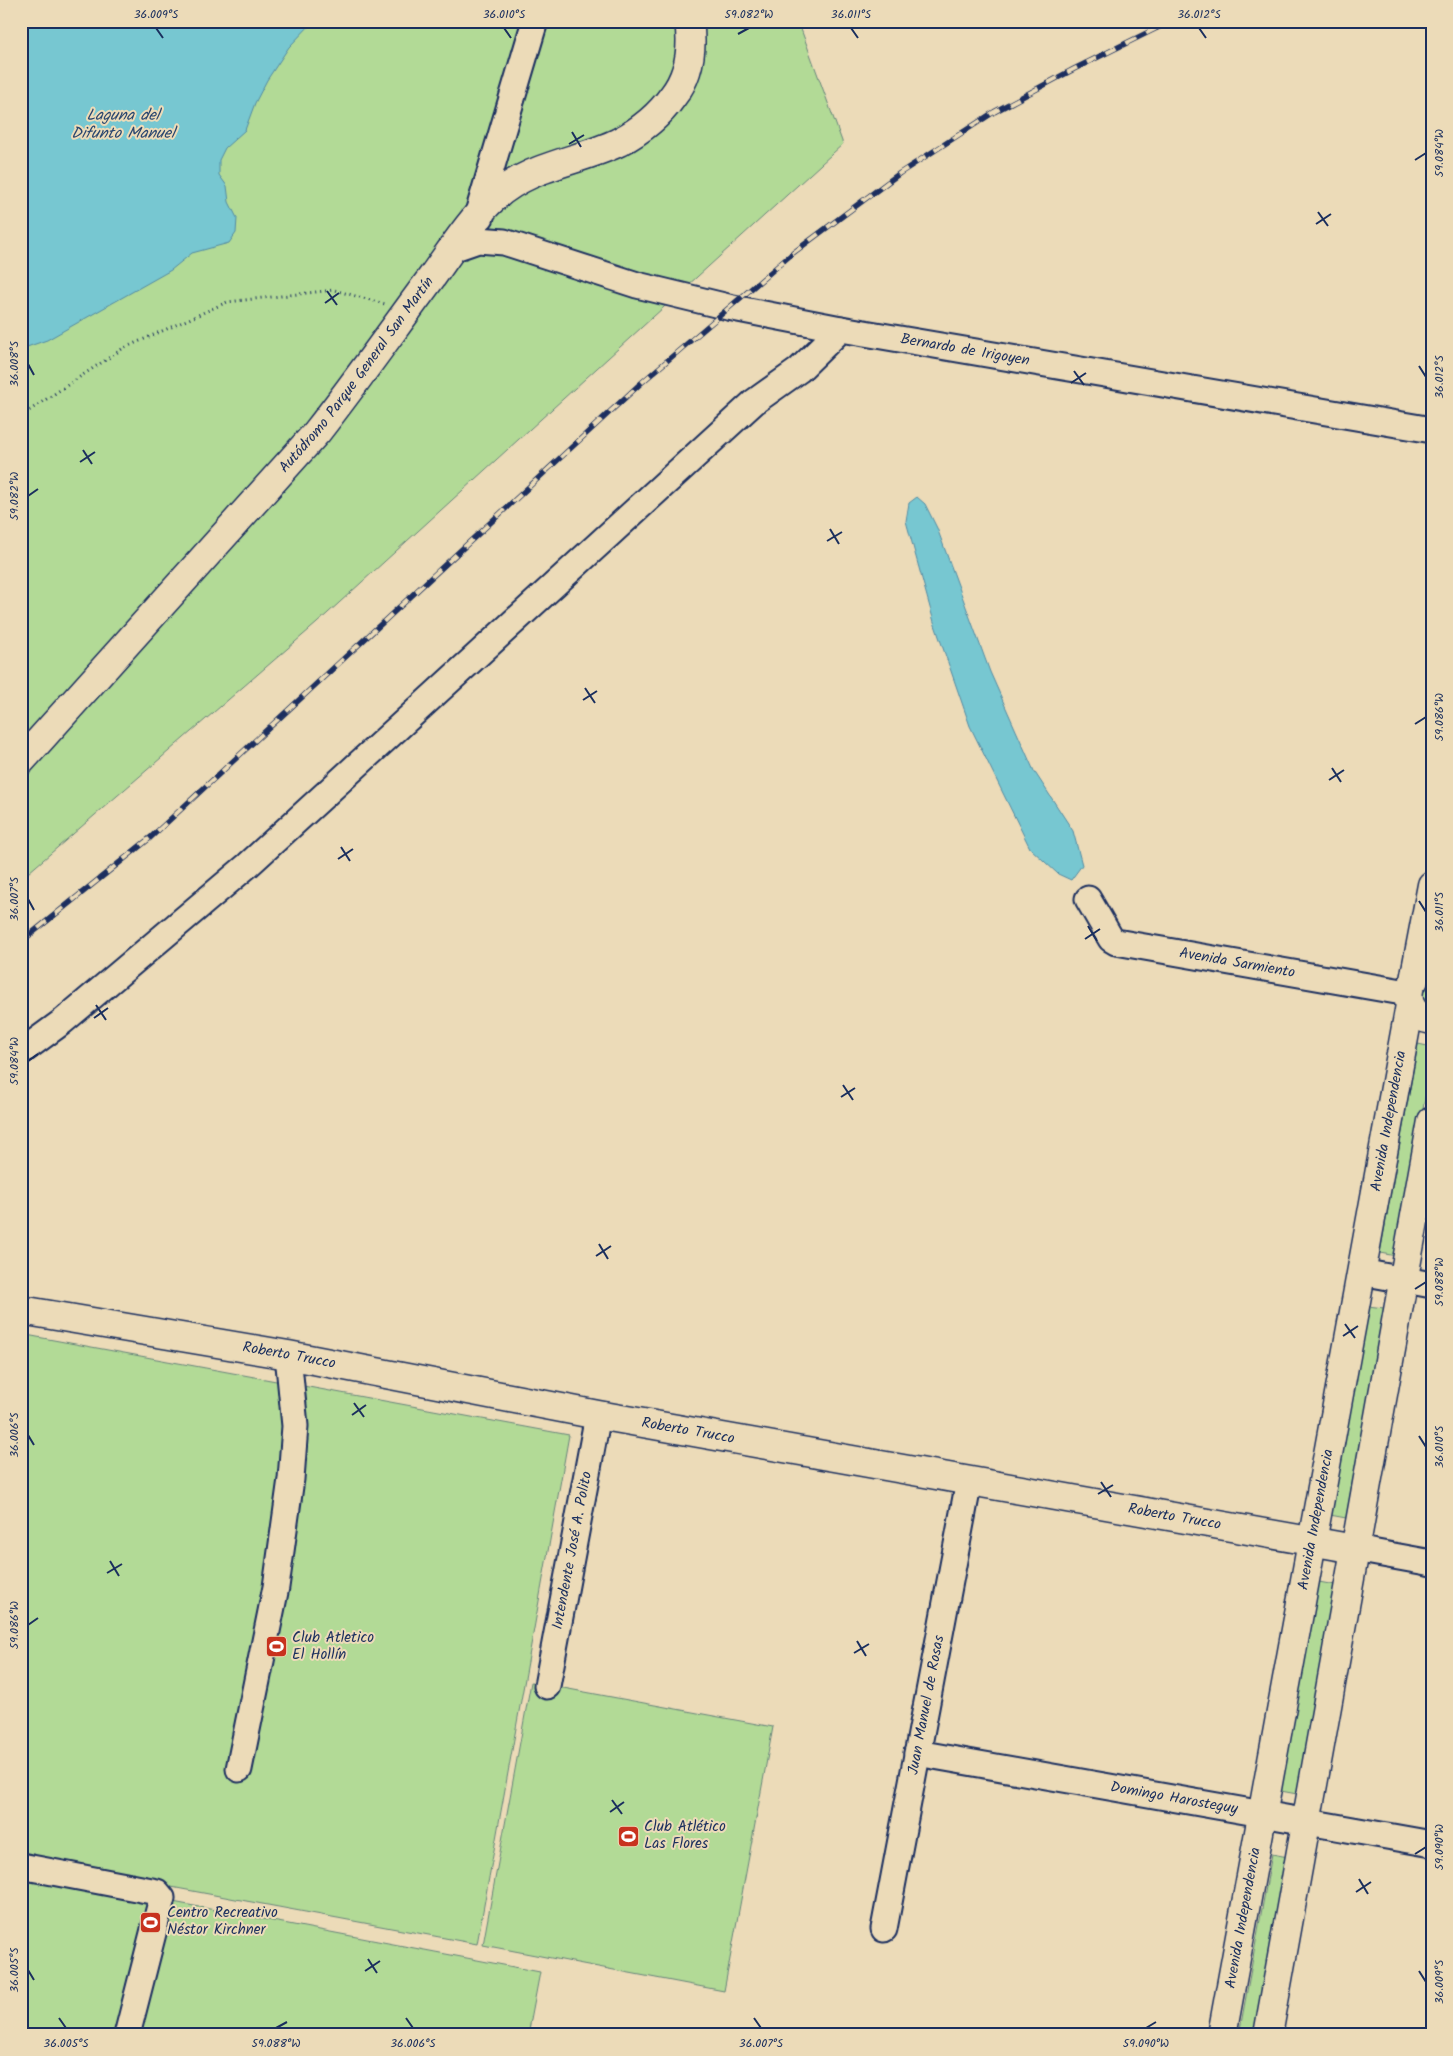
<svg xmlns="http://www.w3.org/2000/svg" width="1453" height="2056" font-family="Kalam,sans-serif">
	<rect width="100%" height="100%" fill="#ecdbb8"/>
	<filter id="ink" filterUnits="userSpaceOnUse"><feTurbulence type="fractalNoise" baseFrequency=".02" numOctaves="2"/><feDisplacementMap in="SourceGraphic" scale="10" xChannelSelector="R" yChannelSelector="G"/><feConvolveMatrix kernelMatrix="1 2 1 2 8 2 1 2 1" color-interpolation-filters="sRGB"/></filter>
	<g filter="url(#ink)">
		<path fill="#b2da96" stroke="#66847a" d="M21,21H798L843,144L317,623L21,879Z
			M1428,986H1432V1006L1424,1003C1421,996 1422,991 1428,986Z
			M1418,1044L1432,1047V1060L1396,1256L1380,1253Z
			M1368,1306L1384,1308L1346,1518L1330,1515Z
			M21,1334L569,1435L477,1944L21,1859Z
			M1319,1582L1335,1585L1297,1794L1281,1791Z
			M531,1682L773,1727L724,1991L483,1945Z
			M1272,1854L1288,1857L1256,2035H1239Z
			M21,1873L540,1972L528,2035H21Z"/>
		<path fill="#77c7d1" stroke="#528aa3" d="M21,21H314L289,47L267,80L255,103L245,130L225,148L219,160V175L227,186L229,202L237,218L236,233L229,243L192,253L171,270L47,340L21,349Z
			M917,497L925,504L937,528L990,672L1034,771L1073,831L1082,865L1071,880L1058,874L1030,848L970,726L934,622L906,521L909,503Z"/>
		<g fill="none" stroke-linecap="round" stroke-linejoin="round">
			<defs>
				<g id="minor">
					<path d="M481,217L478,213L535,21"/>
					<path id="s1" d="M452,249L478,240L504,242L637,285L728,307L841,329L1432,430"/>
					<path id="s2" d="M1088,899L1111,939L1116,942L1408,993"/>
					<path d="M21,1052L62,1022L248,865L754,402L799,370L841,329"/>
					<path d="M1361,1272L1432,1285"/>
					<path d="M1355,1549L1432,1563"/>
					<path id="s3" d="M547,1686L598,1415"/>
					<path id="s4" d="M917,1753L1432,1844"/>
					<path d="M239,1769L276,1587L291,1479L295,1426L288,1355"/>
					<path d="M21,1866L157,1892L162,1898L127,2035"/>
					<path id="s5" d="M884,1929L969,1481"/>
				</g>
				<g id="major">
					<path id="s6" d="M21,761L317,432C357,381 394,328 432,277C452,249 470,220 495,197C530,165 578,162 619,142C640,131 659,116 673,96C690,74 693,48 689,21"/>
					<path d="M1414,980L1432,885"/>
					<path d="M1409,990C1406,1006 1416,1018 1432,1020"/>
					<path id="s7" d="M21,1310L288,1355L598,1415L1355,1549"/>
					<path id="s8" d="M1222,2035L1410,1005"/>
					<path d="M1268,2035L1432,1121"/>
				</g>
			</defs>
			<use href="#minor" stroke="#1b2f5e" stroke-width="29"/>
			<use href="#major" stroke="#1b2f5e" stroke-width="31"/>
			<path stroke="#1b2f5e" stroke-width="3" stroke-dasharray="1 4" stroke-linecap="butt" d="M21,416L122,349L227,302L334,290L385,304"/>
			<use href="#minor" stroke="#ecdbb8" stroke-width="25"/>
			<use href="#major" stroke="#ecdbb8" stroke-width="28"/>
			<defs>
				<path id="rail" d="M21,942L150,838L640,384L793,253L900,173L994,112L1074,69L1171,21"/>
			</defs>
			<use href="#rail" stroke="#1b2f5e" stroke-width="5.5"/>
			<use href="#rail" stroke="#ecdbb8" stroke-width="4" stroke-dasharray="11" stroke-linecap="butt"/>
		</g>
	</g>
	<path fill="none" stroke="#1b2f5e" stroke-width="2" d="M156,28L163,38M504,28L511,38M851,28L858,38M1199,28L1206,38M738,34L749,28M572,132L581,147M569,144L584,135M1415,160L1426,153M1318,212L1328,226M1316,224L1331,214M327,291L337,305M325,303L339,293M28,364L34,375M1419,366L1426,377M1074,371L1084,385M1071,383L1086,373M83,450L92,464M80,462L95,452M28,496L38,489M830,529L839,544M827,541L842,532M585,688L595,703M583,700L597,691M1415,724L1426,717M1332,768L1341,782M1329,780L1344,770M341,847L350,861M338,859L353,849M28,899L34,910M1419,901L1426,912M1088,926L1097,941M1085,939L1100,929M96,1005L106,1020M94,1018L108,1008M28,1061L38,1054M843,1085L853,1100M841,1097L855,1088M599,1244L608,1259M596,1256L611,1246M1415,1289L1426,1282M1345,1324L1355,1338M1343,1336L1358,1326M354,1403L364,1417M352,1415L366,1405M28,1435L34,1445M1419,1436L1426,1447M1101,1482L1111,1497M1098,1494L1113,1485M110,1561L119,1576M107,1573L122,1564M28,1625L38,1618M857,1641L866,1656M854,1653L869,1644M612,1800L622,1814M610,1812L624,1802M1415,1854L1426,1847M1359,1879L1368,1894M1356,1892L1371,1882M368,1959L377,1973M28,1970L34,1980M365,1971L380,1961M1419,1971L1426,1982M59,2018L66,2028M406,2018L413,2028M754,2018L761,2028M276,2028L287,2022M1146,2028L1156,2022"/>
	<defs>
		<symbol id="stadium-square" viewBox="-11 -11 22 22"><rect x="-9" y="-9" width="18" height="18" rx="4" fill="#c8321e" stroke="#ecdbb8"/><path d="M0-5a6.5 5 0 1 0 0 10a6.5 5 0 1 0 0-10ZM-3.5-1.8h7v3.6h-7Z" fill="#fff"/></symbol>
	</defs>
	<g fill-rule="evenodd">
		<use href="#stadium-square" x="264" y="1634" width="25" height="25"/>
		<use href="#stadium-square" x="616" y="1824" width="25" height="25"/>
		<use href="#stadium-square" x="138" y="1910" width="25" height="25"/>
	</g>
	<g text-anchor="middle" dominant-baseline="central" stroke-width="4" stroke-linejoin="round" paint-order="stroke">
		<g font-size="15" fill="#1b2f5e" stroke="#ecdbb8">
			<text stroke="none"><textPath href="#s1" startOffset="528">Bernardo de Irigoyen</textPath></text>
			<text stroke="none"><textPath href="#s6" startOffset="512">Autódromo Parque General San Martín</textPath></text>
			<text stroke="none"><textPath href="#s2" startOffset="175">Avenida Sarmiento</textPath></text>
			<text stroke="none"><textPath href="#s8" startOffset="929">Avenida Independencia</textPath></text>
			<text stroke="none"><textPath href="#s7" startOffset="272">Roberto Trucco</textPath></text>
			<text stroke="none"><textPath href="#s7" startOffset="678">Roberto Trucco</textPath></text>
			<text stroke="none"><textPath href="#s7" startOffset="1172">Roberto Trucco</textPath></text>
			<text stroke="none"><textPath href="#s8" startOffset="524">Avenida Independencia</textPath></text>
			<text stroke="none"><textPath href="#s3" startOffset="138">Intendente José A. Polito</textPath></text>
			<text stroke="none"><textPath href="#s5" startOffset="228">Juan Manuel de Rosas</textPath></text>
			<text stroke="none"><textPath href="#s4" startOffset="261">Domingo Harosteguy</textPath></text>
			<text stroke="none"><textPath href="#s8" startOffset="119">Avenida Independencia</textPath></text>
		</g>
		<g font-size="15" fill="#1b2f5e" stroke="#ecdbb8" text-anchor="start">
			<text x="292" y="1638">Club Atletico<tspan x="292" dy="17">El Hollín</tspan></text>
			<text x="644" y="1827">Club Atlético<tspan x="644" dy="17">Las Flores</tspan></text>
			<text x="167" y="1913">Centro Recreativo<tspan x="167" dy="17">Néstor Kirchner</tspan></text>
		</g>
		<g font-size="16" font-style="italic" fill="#29466f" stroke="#ecdbb8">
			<text x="123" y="115">Laguna del<tspan x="123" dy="18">Difunto Manuel</tspan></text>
		</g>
	</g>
	<rect width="1453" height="2056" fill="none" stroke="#ecdbb8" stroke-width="55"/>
	<rect x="28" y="28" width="1398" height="2000" fill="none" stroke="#1b2f5e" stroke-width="2"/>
	<g font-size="12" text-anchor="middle" fill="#1b2f5e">
		<text x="156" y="18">36.009°S</text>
		<text x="504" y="18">36.010°S</text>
		<text x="749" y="18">59.082°W</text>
		<text x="851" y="18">36.011°S</text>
		<text x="1199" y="18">36.012°S</text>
		<text transform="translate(1439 153) rotate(-90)" y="4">59.084°W</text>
		<text transform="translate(14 364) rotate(-90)" y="4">36.008°S</text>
		<text transform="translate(1439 377) rotate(-90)" y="4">36.012°S</text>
		<text transform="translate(14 496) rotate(-90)" y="4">59.082°W</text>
		<text transform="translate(1439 717) rotate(-90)" y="4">59.086°W</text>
		<text transform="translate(14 899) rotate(-90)" y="4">36.007°S</text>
		<text transform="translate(1439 912) rotate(-90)" y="4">36.011°S</text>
		<text transform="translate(14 1061) rotate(-90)" y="4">59.084°W</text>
		<text transform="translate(1439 1282) rotate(-90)" y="4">59.088°W</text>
		<text transform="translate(14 1435) rotate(-90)" y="4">36.006°S</text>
		<text transform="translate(1439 1447) rotate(-90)" y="4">36.010°S</text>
		<text transform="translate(14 1625) rotate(-90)" y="4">59.086°W</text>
		<text transform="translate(1439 1847) rotate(-90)" y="4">59.090°W</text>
		<text transform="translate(14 1970) rotate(-90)" y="4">36.005°S</text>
		<text transform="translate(1439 1982) rotate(-90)" y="4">36.009°S</text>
		<text x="66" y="2047">36.005°S</text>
		<text x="276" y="2047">59.088°W</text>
		<text x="413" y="2047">36.006°S</text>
		<text x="761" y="2047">36.007°S</text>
		<text x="1146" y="2047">59.090°W</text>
	</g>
</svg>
